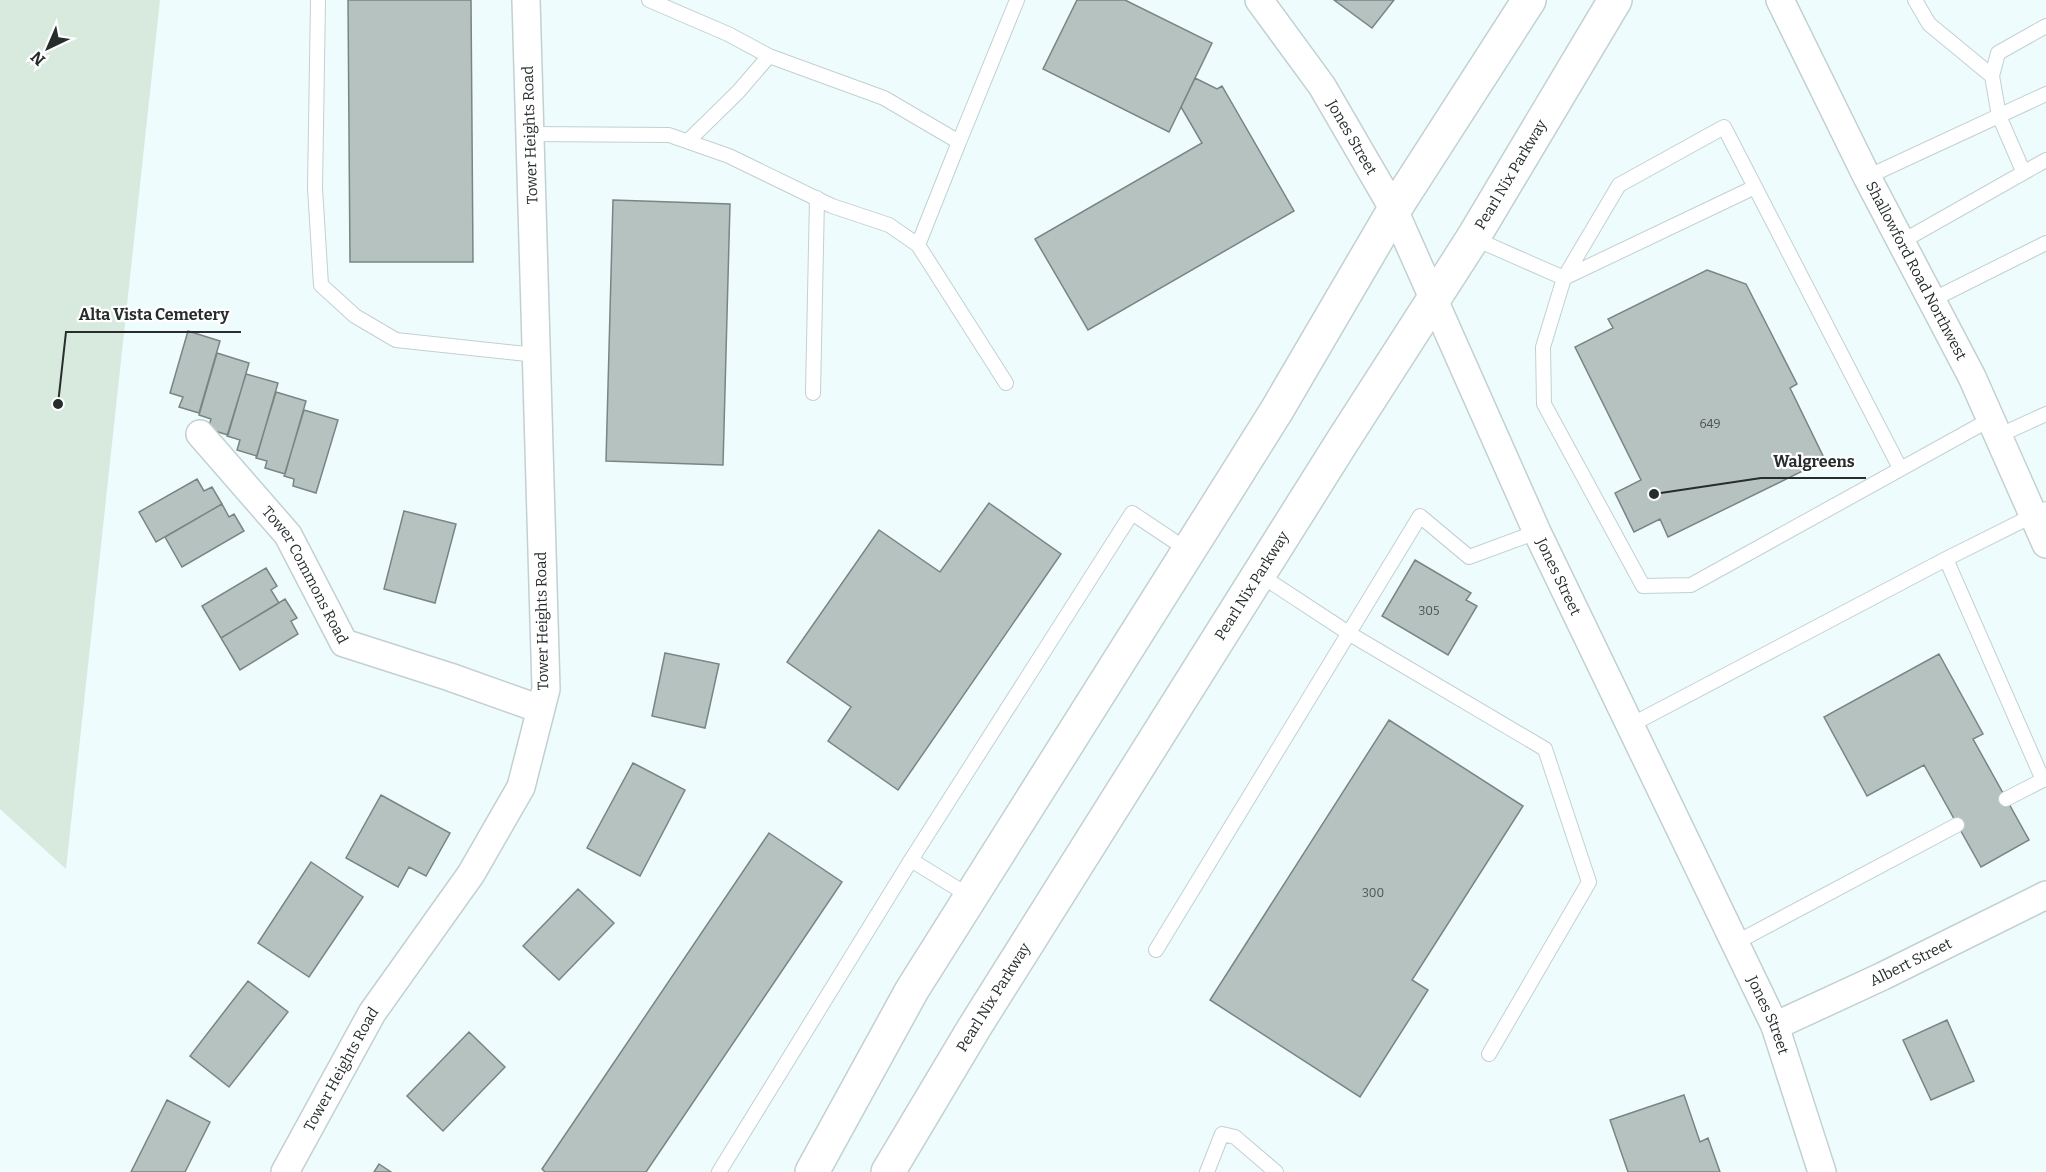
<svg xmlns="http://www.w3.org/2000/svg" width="2046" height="1172" font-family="Bitter,serif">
	<rect width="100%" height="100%" fill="#eefcfe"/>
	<path fill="#d7eadd" d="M0,0H160L66,869L0,809Z"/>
	<path fill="#b6c2c0" stroke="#7a8583" stroke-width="1.5" d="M348,0H471L473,262H350Z
		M1077,0H1125L1212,43L1169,132L1043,69Z
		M1334,0H1394L1372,28Z
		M1195,78L1217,89L1222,86L1294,211L1088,330L1035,239L1202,143L1181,107Z
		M613,200L730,204L723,465L606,461Z
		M1707,270L1746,284L1797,384L1790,388L1825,460L1668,537L1660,519L1634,532L1615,493L1641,480L1575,347L1613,328L1608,319Z
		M188,331L220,341L199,413L179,407L183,397L170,393Z
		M217,353L249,363L228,435L208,429L211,419L199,415Z
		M246,374L278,383L257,456L237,450L240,440L227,436Z
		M276,392L306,401L285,474L265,468L267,461L256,458Z
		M304,410L338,420L316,493L293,486L294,479L284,476Z
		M197,479L204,491L212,487L222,504L156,542L139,512Z
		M989,503L1061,554L898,790L828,741L851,707L787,662L879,530L940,572Z
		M222,504L229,517L234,514L244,531L182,567L165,537Z
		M404,511L456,524L435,603L384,589Z
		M1415,560L1471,593L1466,600L1477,606L1448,655L1382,616Z
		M266,568L277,586L271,590L279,603L221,638L202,606Z
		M285,599L297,618L291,621L298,634L240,670L221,638Z
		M665,653L719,664L705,728L652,716Z
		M1939,654L1983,734L1973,739L2029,840L1981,867L1924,765L1867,796L1824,717Z
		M1389,720L1523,806L1412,980L1428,990L1360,1097L1210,1000Z
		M633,763L685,790L640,876L587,848Z
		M381,795L450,833L426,876L409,867L398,887L346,858Z
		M769,833L842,882L646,1172H545L542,1169Z
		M311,862L363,897L309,977L258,943Z
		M578,889L614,923L559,980L523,946Z
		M248,981L288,1012L229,1087L190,1056Z
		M1947,1020L1974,1081L1931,1100L1903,1040Z
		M469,1032L505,1067L443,1131L407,1096Z
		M1684,1095L1700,1142L1708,1138L1720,1172H1628L1610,1120Z
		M167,1100L210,1122L185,1172H131Z
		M379,1164L391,1172H374Z"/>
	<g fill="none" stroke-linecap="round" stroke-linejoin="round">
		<defs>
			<path id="lane" d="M318,0L315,188L321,285L355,316L396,340L536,355
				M649,0L728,34L769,56
				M1915,0L1929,24L1992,76
				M530,134L669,135L729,156L832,206L889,225L918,245L1006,383
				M688,141L738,92L769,56L884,98L959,142L918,245
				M959,142L1017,0
				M2023,171L1999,116L1992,76L1998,53L2046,26
				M1867,177L2046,94
				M1473,238L1564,278L1755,187
				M1901,242L2046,160
				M1932,300L2046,243
				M813,393L817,198
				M1998,436L2046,414
				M1900,468L1724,127L1619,185L1564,278L1543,347L1544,404L1643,586L1691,585L1991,419
				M1946,559L2043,780L2006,799
				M1260,575L1350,634L1545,749L1589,882L1489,1054
				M1629,726L1946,559L2046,509
				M911,860L1132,513L1189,551
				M1735,943L1957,825
				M1156,950L1420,516L1469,557L1537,532
				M719,1172L911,860L971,897
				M1207,1172L1222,1134L1235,1137L1276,1172"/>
			<g id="street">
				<path id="s1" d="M1259,0L1322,86L1394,210L1537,532L1775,1026L1822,1172"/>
				<path id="s2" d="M1780,0L1867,177L1972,377L2046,544"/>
				<path id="s3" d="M200,434L288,535L344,643L450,677L540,709"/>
				<path id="s4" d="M1775,1026L1883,976L2046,895"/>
				<path id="s5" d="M285,1172L372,1013L471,874L521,787L546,689L526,0"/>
			</g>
			<g id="secondary">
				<path d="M812,1172L912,990L1213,512L1277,410L1394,210L1529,0"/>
				<path id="s6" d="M888,1172L974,1028L1342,442L1473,238L1615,0"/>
			</g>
		</defs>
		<use href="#lane" stroke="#c3d0d2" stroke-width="16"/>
		<use href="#street" stroke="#c3d0d2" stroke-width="30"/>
		<use href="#secondary" stroke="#c3d0d2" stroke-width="36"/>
		<use href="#lane" stroke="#fff" stroke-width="14"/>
		<use href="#street" stroke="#fff" stroke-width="27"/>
		<use href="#secondary" stroke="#fff" stroke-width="33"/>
	</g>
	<g text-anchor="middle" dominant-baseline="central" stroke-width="4.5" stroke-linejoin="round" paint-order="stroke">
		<g font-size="12" fill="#4b5252">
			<text x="1710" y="424">649</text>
			<text x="1429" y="611">305</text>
			<text x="1373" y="893">300</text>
		</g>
		<g font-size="15" fill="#272c2d" stroke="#fff">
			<text transform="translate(530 135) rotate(-92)">Tower Heights Road</text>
			<text stroke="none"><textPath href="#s1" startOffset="166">Jones Street</textPath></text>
			<text stroke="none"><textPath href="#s6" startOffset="1176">Pearl Nix Parkway</textPath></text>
			<text stroke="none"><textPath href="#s2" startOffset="303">Shallowford Road Northwest</textPath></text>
			<text stroke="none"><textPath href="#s3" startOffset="177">Tower Commons Road</textPath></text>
			<text stroke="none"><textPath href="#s1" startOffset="652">Jones Street</textPath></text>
			<text stroke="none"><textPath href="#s6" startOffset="690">Pearl Nix Parkway</textPath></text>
			<text transform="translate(542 621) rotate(-91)">Tower Heights Road</text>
			<text stroke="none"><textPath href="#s4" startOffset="150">Albert Street</textPath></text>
			<text stroke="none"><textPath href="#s6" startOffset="204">Pearl Nix Parkway</textPath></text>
			<text stroke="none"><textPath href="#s1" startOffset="1138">Jones Street</textPath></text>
			<text stroke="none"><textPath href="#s5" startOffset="117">Tower Heights Road</textPath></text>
		</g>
	</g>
	<path fill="none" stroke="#272c2d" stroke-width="2" d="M58 404L66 332H241M1654 494L1761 478H1866"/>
	<g fill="#272c2d" stroke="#fff" stroke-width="2">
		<circle cx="58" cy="404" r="6"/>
		<circle cx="1654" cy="494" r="6"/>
	</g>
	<g font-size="16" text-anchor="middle" font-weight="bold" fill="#272c2d" stroke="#fff" stroke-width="4.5" stroke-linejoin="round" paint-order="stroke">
		<text x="154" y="320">Alta Vista Cemetery</text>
		<text x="1814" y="467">Walgreens</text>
	</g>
	<g transform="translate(48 48) rotate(224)" stroke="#ffffff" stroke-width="4.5" paint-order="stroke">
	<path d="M0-4.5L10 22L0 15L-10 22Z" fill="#272c2d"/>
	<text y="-9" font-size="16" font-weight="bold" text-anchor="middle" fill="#272c2d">N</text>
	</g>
</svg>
